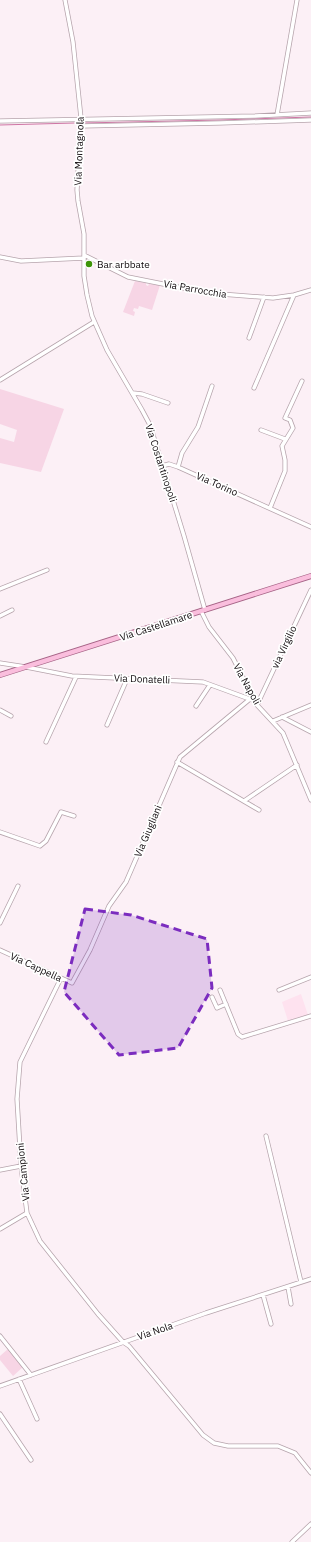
<svg xmlns="http://www.w3.org/2000/svg" width="311" height="1542" font-family="'IBM Plex Sans',sans-serif">
	<rect width="100%" height="100%" fill="#fcf0f6"/>
	<path fill="#fee2ef" d="M301,994L308,1015L288,1021L282,1002Z"/>
	<path fill="#f7d5e5" d="M135,281L146,283V285L148,286L149,284L160,285L152,310L139,306L138,309L134,308L133,311L135,312L134,316L123,312Z
		M0,389L64,409L41,472L0,463V438L14,442L17,430L0,424Z
		M8,1349L23,1367L13,1376L0,1360V1356Z"/>
	<g fill="none" stroke-linecap="round" stroke-linejoin="round">
		<path stroke="#ce75a4" stroke-width="1" d="M84,123L220,120L311,117
			M0,125L75,123"/>
		<defs>
			<path id="minor" d="M65,0L73,42L81,118L77,190L78,201L84,234V276L87,295L92,316L107,350L142,410L150,425L184,536L205,610
				M277,115L297,0
				M0,121L255,116L311,113
				M81,126L220,123L311,120
				M84,255L128,277L208,293L273,298L294,295L311,290
				M0,257L21,261L84,258
				M249,338L264,297
				M0,380L94,322
				M254,388L294,295
				M133,393L142,394L168,403
				M261,430L285,439
				M162,466L169,464L178,467L311,527
				M178,467L182,453L198,427L212,386
				M270,508L285,471V460L282,446L293,428L290,420L285,418L302,381
				M0,589L47,570
				M201,611L209,627L233,658L257,705L283,733L311,800
				M0,616L12,610
				M0,663L26,667L72,676L203,682L255,701
				M257,705L311,590
				M196,706L210,685
				M0,710L11,716
				M282,717L311,732
				M273,721L311,705
				M107,725L127,679
				M46,742L76,677
				M177,762L259,810
				M244,801L297,765
				M0,832L40,846L46,841L61,812L74,816
				M0,923L18,886
				M0,950L72,983L90,950L109,906L126,882L180,757L250,699
				M61,978L20,1062L17,1099L21,1166L27,1213L40,1241L98,1314L123,1342L129,1346L203,1435L214,1443L228,1446H278L295,1453L311,1473
				M220,990L238,1034L242,1037L311,1016
				M279,990L311,977
				M212,997L217,1008L226,1004
				M266,1136L301,1282
				M0,1170L21,1166
				M0,1229L27,1213
				M288,1287L291,1304
				M263,1295L271,1324
				M0,1336L31,1375
				M19,1379L37,1419
				M0,1386L206,1313L311,1279
				M0,1414L31,1460
				M292,1542L311,1524"/>
			<path id="major" d="M0,675L311,576"/>
		</defs>
		<use href="#minor" stroke="#b6a4ac" stroke-width="5"/>
		<use href="#major" stroke="#a66386" stroke-width="6"/>
		<use href="#minor" stroke="#fff" stroke-width="3.5"/>
		<use href="#major" stroke="#fabedd" stroke-width="4.5"/>
	</g>
	<path fill="#7b2cbf" fill-opacity="0.2" stroke="#7b2cbf" stroke-width="3" stroke-dasharray="8 5" stroke-linejoin="round" d="M85,909L131,915L207,939L212,988L178,1048L119,1055L64,992Z"/>
	<circle fill="#3d9508" stroke="#fff" stroke-width="1.5" cx="89" cy="264" r="4"/>
	<g text-anchor="middle" dominant-baseline="central" stroke-width="3.5" stroke-linejoin="round" paint-order="stroke">
		<g font-size="10" fill="#110b0e" stroke="#fff">
			<text transform="translate(79 151) rotate(-88)">Via Montagnola</text>
			<text transform="translate(195 289) rotate(10)">Via Parrocchia</text>
			<text transform="translate(161 463) rotate(72)">Via Costantinopoli</text>
			<text transform="translate(217 484) rotate(24)">Via Torino</text>
			<text transform="translate(156 626) rotate(-18)">Via Castellamare</text>
			<text transform="translate(284 647) rotate(-65)">via Virgilio</text>
			<text transform="translate(142 679) rotate(2)">Via Donatelli</text>
			<text transform="translate(247 684) rotate(61)">Via Napoli</text>
			<text transform="translate(148 831) rotate(-67)">Via Giugliani</text>
			<text transform="translate(36 967) rotate(25)">Via Cappella</text>
			<text transform="translate(23 1172) rotate(-96)">Via Campioni</text>
			<text transform="translate(155 1331) rotate(-19)">Via Nola</text>
		</g>
		<g font-size="10" fill="#110b0e" stroke="#fff" text-anchor="start">
			<text x="97" y="264">Bar arbbate</text>
		</g>
	</g>
</svg>
